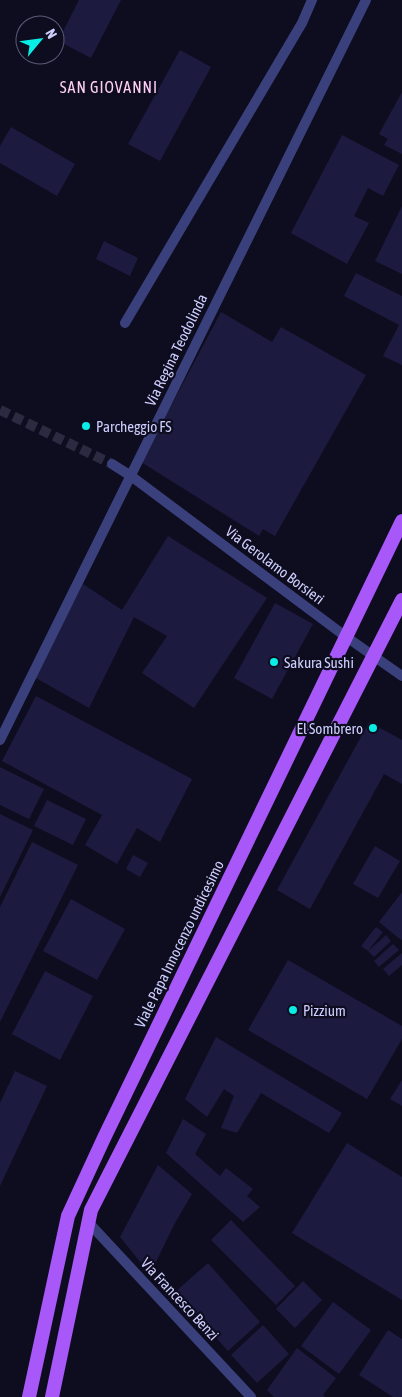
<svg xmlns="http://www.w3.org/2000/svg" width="402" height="1397" font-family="'Asap Condensed',sans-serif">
	<rect width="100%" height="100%" fill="#0e0d1f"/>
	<path fill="#1d1a3f" d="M79,0H121L91,58L58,41Z
		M180,50L211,67L160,161L128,144Z
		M402,92V154L384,145L388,139L379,134Z
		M11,127L75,164L57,196L0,163V146Z
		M342,135L399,165L383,196L368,188L354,216L369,223L347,264L291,233Z
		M402,206V274L375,261Z
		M104,241L138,258L130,276L96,259Z
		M356,273L402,296V365L383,356L399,325L344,296Z
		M221,312L272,342L281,327L366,375L275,536L263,529L259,536L141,462Z
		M168,536L267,598L194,708L142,673L167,636L134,617L89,708L34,677L83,584L122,610Z
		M275,603L313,624L272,699L234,678Z
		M36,696L192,779L160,842L137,828L117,864L85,845L102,815L2,761Z
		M369,722L402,740V784L384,774L310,909L277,890Z
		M0,767L44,789L29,819L0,805Z
		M47,800L86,819L73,845L34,826Z
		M0,814L33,830L0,897Z
		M32,842L78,865L0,1022V907Z
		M375,846L400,861L378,898L353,884Z
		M133,855L148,863L140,877L126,869Z
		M402,892V939L401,940L379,922Z
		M71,899L125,929L97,980L43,951Z
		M376,927L383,932L368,951L361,946Z
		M386,935L391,941L374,957L368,951Z
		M393,944L399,950L379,967L374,961Z
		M402,953V965L389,976L383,969Z
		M288,960L402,1026V1039L367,1099L248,1030Z
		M45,971L93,996L60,1060L12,1034Z
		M216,1037L342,1113L329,1133L261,1093L237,1133L221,1128L234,1096L224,1089L207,1117L185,1099Z
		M15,1071L47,1086L0,1186V1103Z
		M402,1080V1106L390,1099Z
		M183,1119L206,1134L195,1154L220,1176L226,1168L253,1189L247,1196L260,1207L243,1222L166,1153Z
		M347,1143L402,1177V1300L292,1233Z
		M158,1165L192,1194L175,1223L150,1274L120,1237Z
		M231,1220L295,1286L276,1305L211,1240Z
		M208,1263L260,1322L228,1351L175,1292Z
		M303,1281L322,1300L295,1328L276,1309Z
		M333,1302L371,1330L339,1374L301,1346Z
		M263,1325L289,1354L257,1383L231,1355Z
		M388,1330L402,1339V1397H393L359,1375Z
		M297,1348L336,1378L323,1395L325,1397H274L267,1390Z"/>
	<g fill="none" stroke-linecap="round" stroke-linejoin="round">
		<path stroke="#2b2a40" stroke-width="10" stroke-dasharray="10 5" stroke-linecap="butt" d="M0,410L112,464"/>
		<path stroke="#3a407c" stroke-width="10" d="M125,323L302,23L312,0"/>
		<path stroke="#3a407c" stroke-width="10" d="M112,464L131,476L345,636L402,676
			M0,740L366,0
			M88,1222L251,1397"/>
		<path stroke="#a858f9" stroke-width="14" d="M29,1397L68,1216L104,1138L402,521
			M52,1397L91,1210L402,600"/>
	</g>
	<g fill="#09ede7" stroke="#0e0d1f" stroke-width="2">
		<circle cx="86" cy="426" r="5"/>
		<circle cx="274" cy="662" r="5"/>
		<circle cx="373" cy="728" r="5"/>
		<circle cx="293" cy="1010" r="5"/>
	</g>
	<g text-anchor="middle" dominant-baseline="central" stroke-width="4.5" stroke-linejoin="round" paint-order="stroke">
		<g font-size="15" fill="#cdcefd" stroke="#0e0d1f">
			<text transform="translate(176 350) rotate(-64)">Via Regina Teodolinda</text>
			<text transform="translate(275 565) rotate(37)">Via Gerolamo Borsieri</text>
			<text transform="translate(179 944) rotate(-64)">Viale Papa Innocenzo undicesimo</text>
			<text transform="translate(180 1299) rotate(47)">Via Francesco Benzi</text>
		</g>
		<g font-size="15" fill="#cdcefd" stroke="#0e0d1f" text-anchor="start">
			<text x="96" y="426">Parcheggio FS</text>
			<text x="284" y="662">Sakura Sushi</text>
			<text x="363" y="728" text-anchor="end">El Sombrero</text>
			<text x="303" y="1010">Pizzium</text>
		</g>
		<g font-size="16" letter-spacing="1" fill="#fdcff2" stroke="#0e0d1f">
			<text x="109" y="87">SAN GIOVANNI</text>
		</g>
	</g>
	<g transform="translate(40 40) rotate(61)"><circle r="24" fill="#0e0d1f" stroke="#5a5a78"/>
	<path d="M0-4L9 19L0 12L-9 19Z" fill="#09ede7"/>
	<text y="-8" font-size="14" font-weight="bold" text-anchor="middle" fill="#cdcefd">N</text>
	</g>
</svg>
